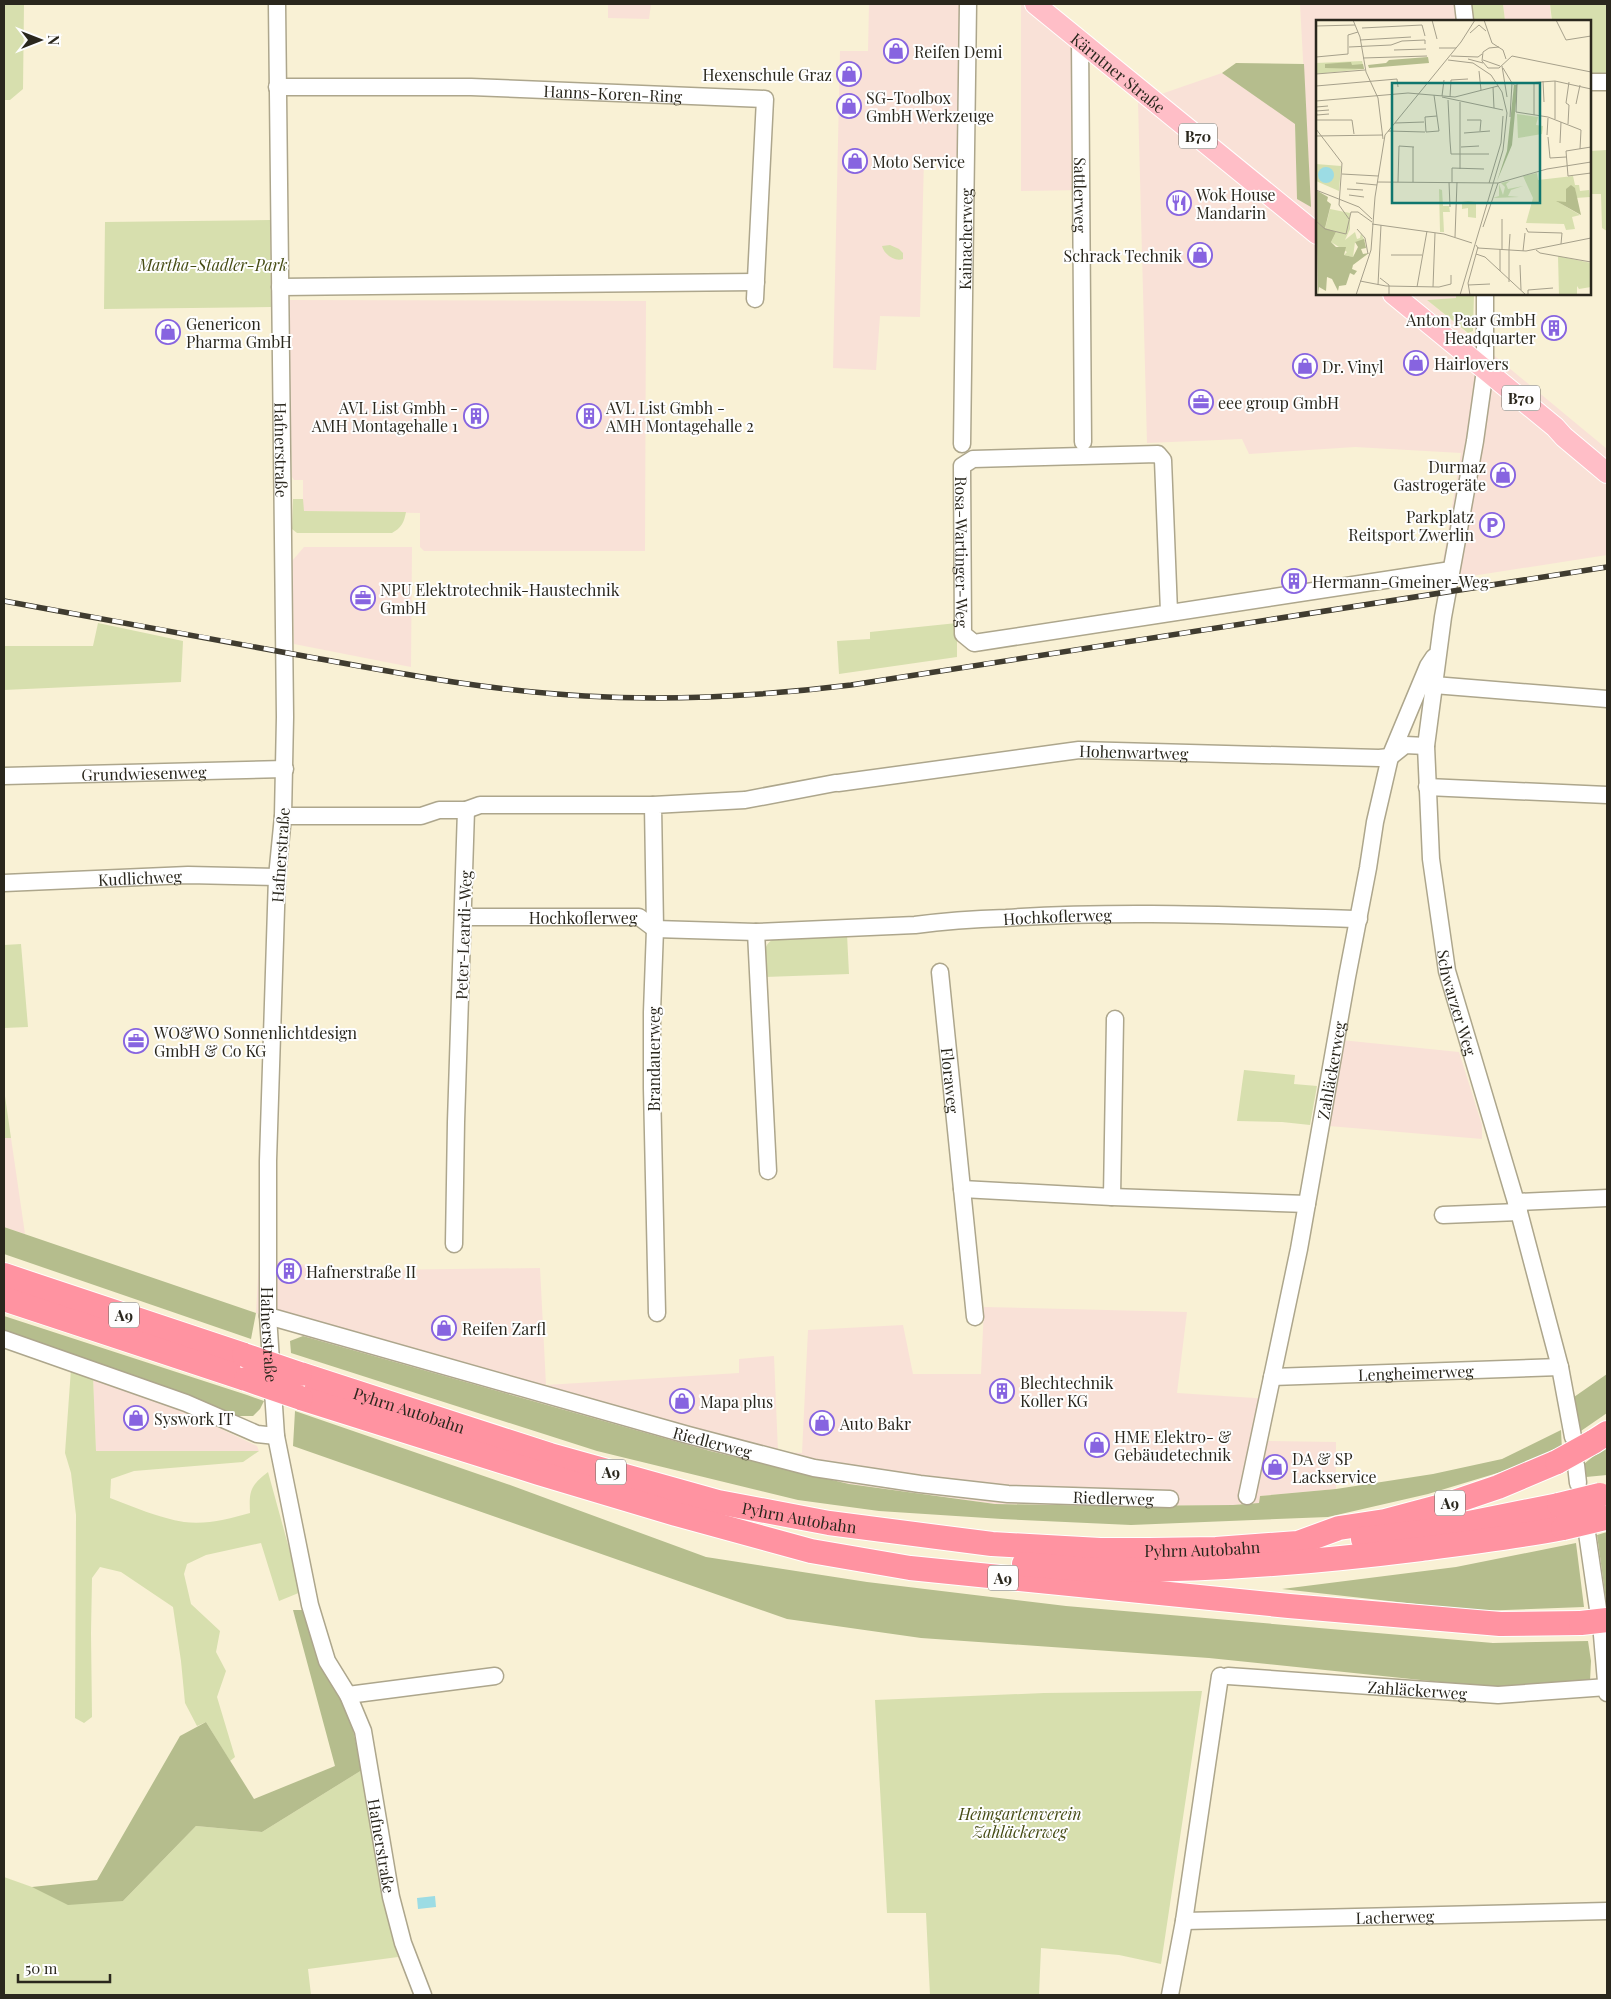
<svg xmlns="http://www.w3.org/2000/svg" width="1611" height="1999" font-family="'Playfair Display',serif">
	<rect width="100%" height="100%" fill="#f9f1d5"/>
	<path fill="#f9e1d7" d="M608,4H651L649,19L608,18Z
		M869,4H968L966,157L924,159L920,317L880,316L876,370L833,368L840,51H868Z
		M1021,4H1035L1080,39L1085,190L1021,191Z
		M1300,4H1455L1457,21H1317V294H1456V298L1427,300L1607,449V555L1459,578L1440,579L1461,453L1355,447L1249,454L1242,439L1147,443L1138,102L1222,73L1295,123L1297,199L1311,206Z
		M1503,4H1550L1551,21H1505Z
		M288,300L646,301L645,551H424L420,547V513L303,511V480H294L292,477Z
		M304,547H412L411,667L294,644L292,561Z
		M1341,1040L1459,1052L1482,1125V1139L1329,1126Z
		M4,1138H11L25,1234L4,1227Z
		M259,1259L322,1267L375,1270L540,1268L546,1385L739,1373V1359L774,1356L778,1452L802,1453L808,1330L903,1325L913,1374H981L984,1307L1187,1312L1177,1393L1270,1399L1265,1441L1336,1442V1489L1260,1496L1259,1503L1233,1505L1114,1506L996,1504L849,1484L710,1451L303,1336L256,1313Z
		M93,1376L135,1391L185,1412L257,1446L259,1451H96Z"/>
	<path fill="#d7dfae" d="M4,4H24L23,89L10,100H4Z
		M1469,4H1503L1505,21H1472Z
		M1550,4H1607V73L1590,75V21H1552Z
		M1607,150V231L1602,228L1601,194H1590V151Z
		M270,220L271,307L104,309L105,222Z
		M890,245L899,249L903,253V259C894,262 884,254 882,246Z
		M1456,294H1474L1473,331L1468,333L1427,300L1456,298Z
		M293,499H303L304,511L406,512C404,523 401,528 392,533H297L292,529Z
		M98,623L183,641L181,682L4,690V646H93Z
		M957,623V657L839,674L837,641L870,639V632Z
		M847,934L849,974L765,977C765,964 760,945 774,939Z
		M21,944L28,1027L4,1028V945Z
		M1244,1070L1295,1075L1294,1084L1317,1086L1310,1125L1282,1122L1237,1121Z
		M4,1089L11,1138H4Z
		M71,1369L93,1376L96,1451H259L243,1462L134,1471L111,1479L110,1498C134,1507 159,1518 184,1522C206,1525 229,1519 250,1513C249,1491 250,1486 268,1472L301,1592L279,1601L261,1543L206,1555L187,1564L184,1574L191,1604L220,1631L216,1652L226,1671L217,1697L235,1757L230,1761L206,1722L197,1726L185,1703L181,1661L173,1607L121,1572L100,1567L92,1578L91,1633L92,1717L84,1723L75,1718L76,1515L71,1473L65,1453Z
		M1202,1691L1161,1964L1119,1955L1041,1948L1039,1995H930L926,1913H887L875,1700L1044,1693Z
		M362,1770L386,1913L398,1957L308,1969L311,1995H4V1877L32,1887L123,1901L196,1826L262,1832Z"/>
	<path fill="#b5bd8d" d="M1236,63L1304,64L1311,207L1297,199L1295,124L1222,73Z
		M4,1227L256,1313L251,1339L4,1254Z
		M4,1316L247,1395L264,1401L260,1409L253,1416H237L4,1331Z
		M303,1336L710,1451L849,1484L995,1504L1114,1506L1233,1505L1259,1503L1260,1496L1336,1489L1433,1474L1502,1459L1561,1430L1562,1450L1514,1468L1428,1494L1328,1517L1131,1525L1002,1519L879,1511L798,1500L597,1451L291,1353L290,1341Z
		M1607,1374V1413L1578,1433L1574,1413V1397Z
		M295,1411L507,1484L706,1557L867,1582L1066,1606L1493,1643L1588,1641L1591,1661L1590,1682L1507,1689L1209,1658L921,1638L787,1619L293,1446Z
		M1607,1445V1475L1586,1477L1584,1464Z
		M1607,1532V1607L1597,1535Z
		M1576,1543L1584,1607L1478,1611L1282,1589L1456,1567Z
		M293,1610H303L327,1677L350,1716L362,1770L262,1832L196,1826L123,1901L68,1905L32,1887L97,1880L180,1736L206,1722L254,1799L335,1766Z"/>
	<path fill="#9cdce4" d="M435,1896L436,1907L418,1909L417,1898Z"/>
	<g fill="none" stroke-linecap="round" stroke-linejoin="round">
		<defs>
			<g id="minor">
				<path id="s1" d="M277,4L285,717L283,816L277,877L268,1161V1316L276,1436L310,1605L327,1661L348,1695L363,1731L391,1897L403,1943L423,1995"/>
				<path d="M1463,4L1465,21"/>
				<path id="s2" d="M1080,39L1083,442"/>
				<path d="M1590,82H1607"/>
				<path id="s3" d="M277,87H471L765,99L755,299"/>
				<path d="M280,287L756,282"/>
				<path id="s4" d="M1485,294V370L1475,441L1443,617L1426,746L1431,859L1447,971L1519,1212L1560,1367L1573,1437"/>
				<path id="s5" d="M962,444L968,4"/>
				<path id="s6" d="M1169,612L1163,460L1158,454L973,459L962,466L963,634L974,643L1451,570"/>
				<path d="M1434,685L1607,699"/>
				<path id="s7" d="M4,776L285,769"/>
				<path id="s8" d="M838,783L1079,750L1379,758L1390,757L1405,745L1426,746"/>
				<path d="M1427,787L1607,795"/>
				<path d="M466,810L480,805H653"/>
				<path d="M283,816H421L439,810H466L456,1122L454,1244"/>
				<path id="s9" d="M4,883L188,875L277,877"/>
				<path id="s10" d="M464,917H639L655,929L756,932L915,925C945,921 975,919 1006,918C1124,910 1241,916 1359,919"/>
				<path d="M756,932L768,1171"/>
				<path id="s11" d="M940,972L975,1317"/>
				<path d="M962,1189L1112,1197L1115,1019"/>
				<path d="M1112,1197L1307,1204"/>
				<path d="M1516,1202L1607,1198"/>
				<path d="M1443,1215L1519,1212"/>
				<path d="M657,1313L652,1088V1012L655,929L653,805L745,800L835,783"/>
				<path id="s12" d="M268,1316L688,1435L814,1468L920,1484L1008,1494L1170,1499"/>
				<path d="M4,1339L186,1403L257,1434L276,1436"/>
				<path id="s13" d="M1272,1377L1560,1367"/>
				<path d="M1576,1465L1578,1483"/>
				<path id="s14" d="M1247,1496L1299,1249L1347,977L1368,868L1375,822L1390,757L1428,666L1434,657"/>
				<path d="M1587,1533L1598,1609"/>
				<path d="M1602,1635L1607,1693"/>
				<path id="s15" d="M1228,1676L1498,1695L1607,1687"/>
				<path d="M348,1695L495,1676"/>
				<path id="s16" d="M1184,1921L1607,1911"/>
				<path d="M1170,1995L1184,1921L1220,1676"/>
			</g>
			<g id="major">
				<path id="s17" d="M1035,4L1317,234"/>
				<path d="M1393,294L1555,427L1564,437L1607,473"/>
			</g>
			<g id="highway">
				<path d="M4,1275L244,1355"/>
				<path d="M4,1299L246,1379"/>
				<path id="s18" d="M300,1374L550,1455L718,1502L829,1523L992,1544L1100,1550H1149L1216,1549L1298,1543L1339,1528L1385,1521L1445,1505L1498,1487L1557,1462"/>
				<path d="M301,1398L539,1473L676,1514L811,1551L910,1568L1289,1606L1500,1624L1581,1623"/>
				<path d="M1593,1442L1607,1433"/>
				<path d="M1363,1539L1429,1531L1559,1505"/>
				<path d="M1024,1564C1051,1566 1079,1570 1107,1570C1212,1571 1317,1562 1421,1549C1468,1543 1516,1537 1563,1528"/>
			</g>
		</defs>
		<use href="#minor" stroke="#ada68c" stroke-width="19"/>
		<use href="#major" stroke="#fff" stroke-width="22"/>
		<use href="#highway" stroke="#fff" stroke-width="26"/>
		<use href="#minor" stroke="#fff" stroke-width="16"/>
		<use href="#major" stroke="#ffbec7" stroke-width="20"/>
		<use href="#highway" stroke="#ff93a1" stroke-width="24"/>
		<defs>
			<path id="rail" d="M4,601C104,619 204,637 304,656C397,673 490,691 585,696C674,701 762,696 851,685L1607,567"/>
		</defs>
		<use href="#rail" stroke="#403c30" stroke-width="5.5"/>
		<use href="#rail" stroke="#fefefe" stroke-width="4" stroke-dasharray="11" stroke-linecap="butt"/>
		<defs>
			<path id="highway-bridge" d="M244,1355L300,1374
				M246,1379L301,1398
				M1557,1462L1593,1442
				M1559,1505L1600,1495
				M1563,1528L1605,1518
				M1581,1623L1607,1620"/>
		</defs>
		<use href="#highway-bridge" stroke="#fff" stroke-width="26" stroke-linecap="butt"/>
		<use href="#highway-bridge" stroke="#ff93a1" stroke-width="24"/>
	</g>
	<defs>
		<symbol id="shop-ring" viewBox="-11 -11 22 22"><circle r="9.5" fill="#fefefe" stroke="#8764e0" stroke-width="1.5"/><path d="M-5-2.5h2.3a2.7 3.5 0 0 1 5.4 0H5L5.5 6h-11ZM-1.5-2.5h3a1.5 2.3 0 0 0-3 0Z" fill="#8764e0"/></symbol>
		<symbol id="restaurant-ring" viewBox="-11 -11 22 22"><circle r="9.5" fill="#fefefe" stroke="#8764e0" stroke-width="1.5"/><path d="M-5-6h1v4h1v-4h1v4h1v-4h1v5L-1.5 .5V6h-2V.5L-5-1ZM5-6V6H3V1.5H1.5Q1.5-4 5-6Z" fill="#8764e0"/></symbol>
		<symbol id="building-ring" viewBox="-11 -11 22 22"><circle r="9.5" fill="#fefefe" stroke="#8764e0" stroke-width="1.5"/><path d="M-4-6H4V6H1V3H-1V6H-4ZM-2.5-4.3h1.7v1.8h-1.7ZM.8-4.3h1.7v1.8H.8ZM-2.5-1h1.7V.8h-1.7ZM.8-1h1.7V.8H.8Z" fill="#8764e0"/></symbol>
		<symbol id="office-ring" viewBox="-11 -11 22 22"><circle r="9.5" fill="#fefefe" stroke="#8764e0" stroke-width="1.5"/><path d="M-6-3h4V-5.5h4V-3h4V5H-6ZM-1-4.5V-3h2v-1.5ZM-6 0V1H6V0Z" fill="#8764e0"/></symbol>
		<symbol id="parking-ring" viewBox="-11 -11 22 22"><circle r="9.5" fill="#fefefe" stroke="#8764e0" stroke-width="1.5"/><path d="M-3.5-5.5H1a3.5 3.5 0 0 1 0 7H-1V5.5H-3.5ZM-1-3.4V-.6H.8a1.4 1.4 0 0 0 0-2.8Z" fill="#8764e0"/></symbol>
	</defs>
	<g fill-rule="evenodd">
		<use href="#shop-ring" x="882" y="37" width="28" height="28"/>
		<use href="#shop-ring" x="835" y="60" width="28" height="28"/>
		<use href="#shop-ring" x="835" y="92" width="28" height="28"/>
		<use href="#shop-ring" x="841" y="147" width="28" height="28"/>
		<use href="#restaurant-ring" x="1165" y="189" width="28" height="28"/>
		<use href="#shop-ring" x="1186" y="241" width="28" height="28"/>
		<use href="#building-ring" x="1540" y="314" width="28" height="28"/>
		<use href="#shop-ring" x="154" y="318" width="28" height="28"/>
		<use href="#shop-ring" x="1402" y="349" width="28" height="28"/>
		<use href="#shop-ring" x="1291" y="352" width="28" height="28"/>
		<use href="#office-ring" x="1187" y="388" width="28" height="28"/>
		<use href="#building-ring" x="462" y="402" width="28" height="28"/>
		<use href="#building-ring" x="575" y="402" width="28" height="28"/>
		<use href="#shop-ring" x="1489" y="461" width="28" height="28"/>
		<use href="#parking-ring" x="1478" y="511" width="28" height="28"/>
		<use href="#building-ring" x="1280" y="567" width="28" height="28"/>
		<use href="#office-ring" x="349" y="584" width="28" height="28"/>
		<use href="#office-ring" x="122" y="1027" width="28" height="28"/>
		<use href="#building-ring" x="275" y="1257" width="28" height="28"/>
		<use href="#shop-ring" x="430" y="1314" width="28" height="28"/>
		<use href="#building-ring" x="988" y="1377" width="28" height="28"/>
		<use href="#shop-ring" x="668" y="1387" width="28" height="28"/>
		<use href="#shop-ring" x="122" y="1404" width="28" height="28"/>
		<use href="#shop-ring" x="808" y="1409" width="28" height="28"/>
		<use href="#shop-ring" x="1083" y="1431" width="28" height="28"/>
		<use href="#shop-ring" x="1261" y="1453" width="28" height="28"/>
	</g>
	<g text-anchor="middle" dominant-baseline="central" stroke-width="4" stroke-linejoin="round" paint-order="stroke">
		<g fill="#fefefe" stroke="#6a6860" stroke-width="1">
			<rect x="1179" y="123.5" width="38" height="25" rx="4"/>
			<rect x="1502" y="385.5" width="38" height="25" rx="4"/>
			<rect x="109" y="1302.5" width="30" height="25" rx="4"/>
			<rect x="596" y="1459.5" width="30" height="25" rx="4"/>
			<rect x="1435" y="1490.5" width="30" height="25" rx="4"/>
			<rect x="988" y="1565.5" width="30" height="25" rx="4"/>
		</g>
		<g font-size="15" font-weight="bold" fill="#2a271d">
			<text x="1198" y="136">B70</text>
			<text x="1521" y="398">B70</text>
			<text x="124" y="1315">A9</text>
			<text x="611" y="1472">A9</text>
			<text x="1450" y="1503">A9</text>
			<text x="1003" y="1578">A9</text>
		</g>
		<g font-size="16" fill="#2a271d" stroke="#fefefe" text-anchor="start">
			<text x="914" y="51">Reifen Demi</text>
			<text x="832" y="74" text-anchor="end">Hexenschule Graz</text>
			<text x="866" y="97">SG-Toolbox<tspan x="866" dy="18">GmbH Werkzeuge</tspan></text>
			<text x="872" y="161">Moto Service</text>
			<text x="1196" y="194">Wok House<tspan x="1196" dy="18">Mandarin</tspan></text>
			<text x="1182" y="255" text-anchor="end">Schrack Technik</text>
			<text x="1536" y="319" text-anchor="end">Anton Paar GmbH<tspan x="1536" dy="18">Headquarter</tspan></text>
			<text x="186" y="323">Genericon<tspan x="186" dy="18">Pharma GmbH</tspan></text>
			<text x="1434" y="363">Hairlovers</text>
			<text x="1322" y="366">Dr. Vinyl</text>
			<text x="1218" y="402">eee group GmbH</text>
			<text x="458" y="407" text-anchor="end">AVL List Gmbh -<tspan x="458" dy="18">AMH Montagehalle 1</tspan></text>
			<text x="606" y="407">AVL List Gmbh -<tspan x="606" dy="18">AMH Montagehalle 2</tspan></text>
			<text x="1486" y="466" text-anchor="end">Durmaz<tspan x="1486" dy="18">Gastrogeräte</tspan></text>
			<text x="1474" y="516" text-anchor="end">Parkplatz<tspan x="1474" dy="18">Reitsport Zwerlin</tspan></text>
			<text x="1312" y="581">Hermann-Gmeiner-Weg</text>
			<text x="380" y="589">NPU Elektrotechnik-Haustechnik<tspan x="380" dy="18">GmbH</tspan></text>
			<text x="154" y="1032">WO&amp;WO Sonnenlichtdesign<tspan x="154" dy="18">GmbH &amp; Co KG</tspan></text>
			<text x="306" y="1271">Hafnerstraße II</text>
			<text x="462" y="1328">Reifen Zarfl</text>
			<text x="1020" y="1382">Blechtechnik<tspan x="1020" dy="18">Koller KG</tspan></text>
			<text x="700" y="1401">Mapa plus</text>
			<text x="154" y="1418">Syswork IT</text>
			<text x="840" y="1423">Auto Bakr</text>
			<text x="1114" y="1436">HME Elektro- &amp;<tspan x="1114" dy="18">Gebäudetechnik</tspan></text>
			<text x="1292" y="1458">DA &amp; SP<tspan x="1292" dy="18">Lackservice</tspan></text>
		</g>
		<g font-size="16" fill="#2a271d" stroke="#fefefe">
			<text stroke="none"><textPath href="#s17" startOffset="108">Kärntner Straße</textPath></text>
			<text stroke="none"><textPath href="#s3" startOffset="336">Hanns-Koren-Ring</textPath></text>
			<text stroke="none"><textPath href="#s2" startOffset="156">Sattlerweg</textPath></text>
			<text stroke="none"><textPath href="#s5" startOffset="205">Kainacherweg</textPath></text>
			<text stroke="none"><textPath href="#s1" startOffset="446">Hafnerstraße</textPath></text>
			<text stroke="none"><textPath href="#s6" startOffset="444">Rosa-Wartinger-Weg</textPath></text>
			<text stroke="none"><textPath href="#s8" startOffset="298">Hohenwartweg</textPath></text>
			<text stroke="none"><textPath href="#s7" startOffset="140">Grundwiesenweg</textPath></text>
			<text transform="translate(280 855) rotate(-86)">Hafnerstraße</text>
			<text stroke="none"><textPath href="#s9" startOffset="136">Kudlichweg</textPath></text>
			<text stroke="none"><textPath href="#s10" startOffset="598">Hochkoflerweg</textPath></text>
			<text stroke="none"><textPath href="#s10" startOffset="119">Hochkoflerweg</textPath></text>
			<text transform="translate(463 935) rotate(-88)">Peter-Leardi-Weg</text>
			<text stroke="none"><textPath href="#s4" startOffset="716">Schwarzer Weg</textPath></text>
			<text transform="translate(653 1059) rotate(-90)">Brandauerweg</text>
			<text stroke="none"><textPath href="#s14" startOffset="434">Zahläckerweg</textPath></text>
			<text stroke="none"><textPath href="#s11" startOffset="109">Floraweg</textPath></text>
			<text stroke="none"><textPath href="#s1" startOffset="1331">Hafnerstraße</textPath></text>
			<text stroke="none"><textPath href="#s13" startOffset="144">Lengheimerweg</textPath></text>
			<text stroke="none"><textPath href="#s18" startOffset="115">Pyhrn Autobahn</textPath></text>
			<text stroke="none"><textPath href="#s12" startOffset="462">Riedlerweg</textPath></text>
			<text stroke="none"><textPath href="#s12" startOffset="868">Riedlerweg</textPath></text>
			<text stroke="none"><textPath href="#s18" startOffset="520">Pyhrn Autobahn</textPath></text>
			<text stroke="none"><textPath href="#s18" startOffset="925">Pyhrn Autobahn</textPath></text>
			<text stroke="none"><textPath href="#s15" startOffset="190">Zahläckerweg</textPath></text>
			<text stroke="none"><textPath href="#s1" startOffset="1859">Hafnerstraße</textPath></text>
			<text stroke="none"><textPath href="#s16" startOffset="211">Lacherweg</textPath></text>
		</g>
		<g font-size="16" font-style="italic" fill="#454b13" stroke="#fefefe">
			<text x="213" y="264">Martha-Stadler-Park</text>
			<text x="1020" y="1813">Heimgartenverein<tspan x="1020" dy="18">Zahläckerweg</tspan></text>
		</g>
	</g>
	<g transform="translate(1316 20)">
		<rect width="275" height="275" fill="#f9f1d5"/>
		<path d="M46,41L48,49L0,54V43ZM201,94L222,97L220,105L227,106L226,114L202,118ZM0,144L25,146L23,171L0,161ZM221,153L222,160L257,156L259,165H263L264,171L273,170L274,177L260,178L259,168L250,182H242L264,195L256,197L259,209L250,210L248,204L210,203L217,178L207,156ZM194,161L190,164L192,169L207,166L195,170L192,176L203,177L177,178L183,176V164L187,175L189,167L185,163ZM123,169L126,170L127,186H133L134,192H127L128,212H124ZM152,181L160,182V198L152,197V188L146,189V182ZM14,189L34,193V209L29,220L39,212L41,219L44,218L45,213L49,221L39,222L37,237L28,235L31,232L15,222L20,212L9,209ZM242,236L275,243V267L263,269L261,266V274L243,275Z" fill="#d7dfae"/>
		<path d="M112,37L113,43L53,48L52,45L70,43L73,40ZM35,42L36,45L47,44L48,49L9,48V44ZM198,65H201V71L196,125L181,161L191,131ZM255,165L259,168L265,195L240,181L250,182V169ZM0,170L12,177L11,181L15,184L9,208L20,212L15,222L20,227H30L28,235L37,237L42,227L39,222L48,219L50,228L45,229L47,234L53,233L37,245L36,249L41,251L38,255L34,253L30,265L23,266L22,271L16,259L11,257L10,271L3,267L2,275Z" fill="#b5bd8d"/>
		<path d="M2 155a8 8 0 1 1 16 0a8 8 0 1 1-16 0Z" fill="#9cdce4"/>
		<path fill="none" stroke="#a6a08b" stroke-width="1" d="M37,0L44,17L50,52L62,78L67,119M116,0L121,19M140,0H156M168,0L176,23L187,30L190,39M240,0L250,20L275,16M0,6L39,5M46,8L106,5L109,16M154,13L163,5L170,11M44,20L95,17M33,27L75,25L86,21L109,20V24M183,27L173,28L167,32L166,41L172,48H183L196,36L275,52M123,28H140M78,30L110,29M135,36L162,37L166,34M0,37L32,34V15L42,12M47,38L111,36M152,39L167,43M132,40L157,43L175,55L186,72L191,93L187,130L144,275M167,40L184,46M186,46L191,77M187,48L196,63L194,97M163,51L165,70M0,54L49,50M227,61L228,82M239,61V99M218,62V95M197,64L239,61L275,69M0,66L81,59L82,67M177,67L178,88M118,75L123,111L110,112L109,97L121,96M126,76L128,60M126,77L187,90M134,77L135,60L152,59M132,80L134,121M0,81L92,73L139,77L182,66M0,84V87L12,86M260,84L264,65M0,87V91L13,90M0,91L1,95L13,94M200,92L232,97L265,110L264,129M200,92L201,64M0,100H36L38,114M151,100H165L164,111M79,103L108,102M252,104L253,85L250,83L253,62M0,109L26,143L23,185L33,199M72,111L109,112M148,113L174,111M231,115L232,98M0,116L67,115M232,117L234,138L250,137M134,121L135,134H173M244,123L245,102M97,127V162M145,127L163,126M275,127L250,131L252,156L275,153M144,149V82M26,154L62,156M61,162L182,163L231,149L275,142M82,162L83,126L98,127M133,162L134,187M136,162V148L168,149M40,163L61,165M173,163L185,123L187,96M31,169L47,170M0,170L43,187L56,199M33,175L48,177M0,201L9,209L30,214L35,192H42L56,202M56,204L128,214L156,223M167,207L182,163M210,208L212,212L246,213L245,224M41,209L49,218L52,234M139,217L141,162M160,225L162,228L210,231L275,218M186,230V199M193,230L194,214M220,230L224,233L275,242M207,231L209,213M160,234L169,237L210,275M75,235H106M204,245L205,270M184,251V229M64,258L73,265V275M44,261L70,266L123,267L135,264V255M193,262V230M62,265L65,205M152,265L174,264M101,267L111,211M117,267L119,213M40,275L55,230L59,177L69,115L145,22L159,0M154,275L152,263L162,227M212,275V270L237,268"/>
		<path fill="#0f766e" fill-opacity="0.15" stroke="#0f766e" stroke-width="2.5" d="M76,63H224V183H76Z"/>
		<rect width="275" height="275" fill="none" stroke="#2a271d" stroke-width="2.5"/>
	</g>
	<rect width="1611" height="1999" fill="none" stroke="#2a271d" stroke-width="10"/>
	<g transform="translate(40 40) rotate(90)" stroke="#fefefe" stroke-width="4" paint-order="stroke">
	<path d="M0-4L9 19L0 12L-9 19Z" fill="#2a271d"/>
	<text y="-8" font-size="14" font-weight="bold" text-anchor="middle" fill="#2a271d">N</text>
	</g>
	<path d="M18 1974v8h92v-8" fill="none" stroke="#2a271d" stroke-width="2.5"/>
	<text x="25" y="1974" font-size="15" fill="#2a271d" stroke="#fefefe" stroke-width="4" paint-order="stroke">50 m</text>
</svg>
